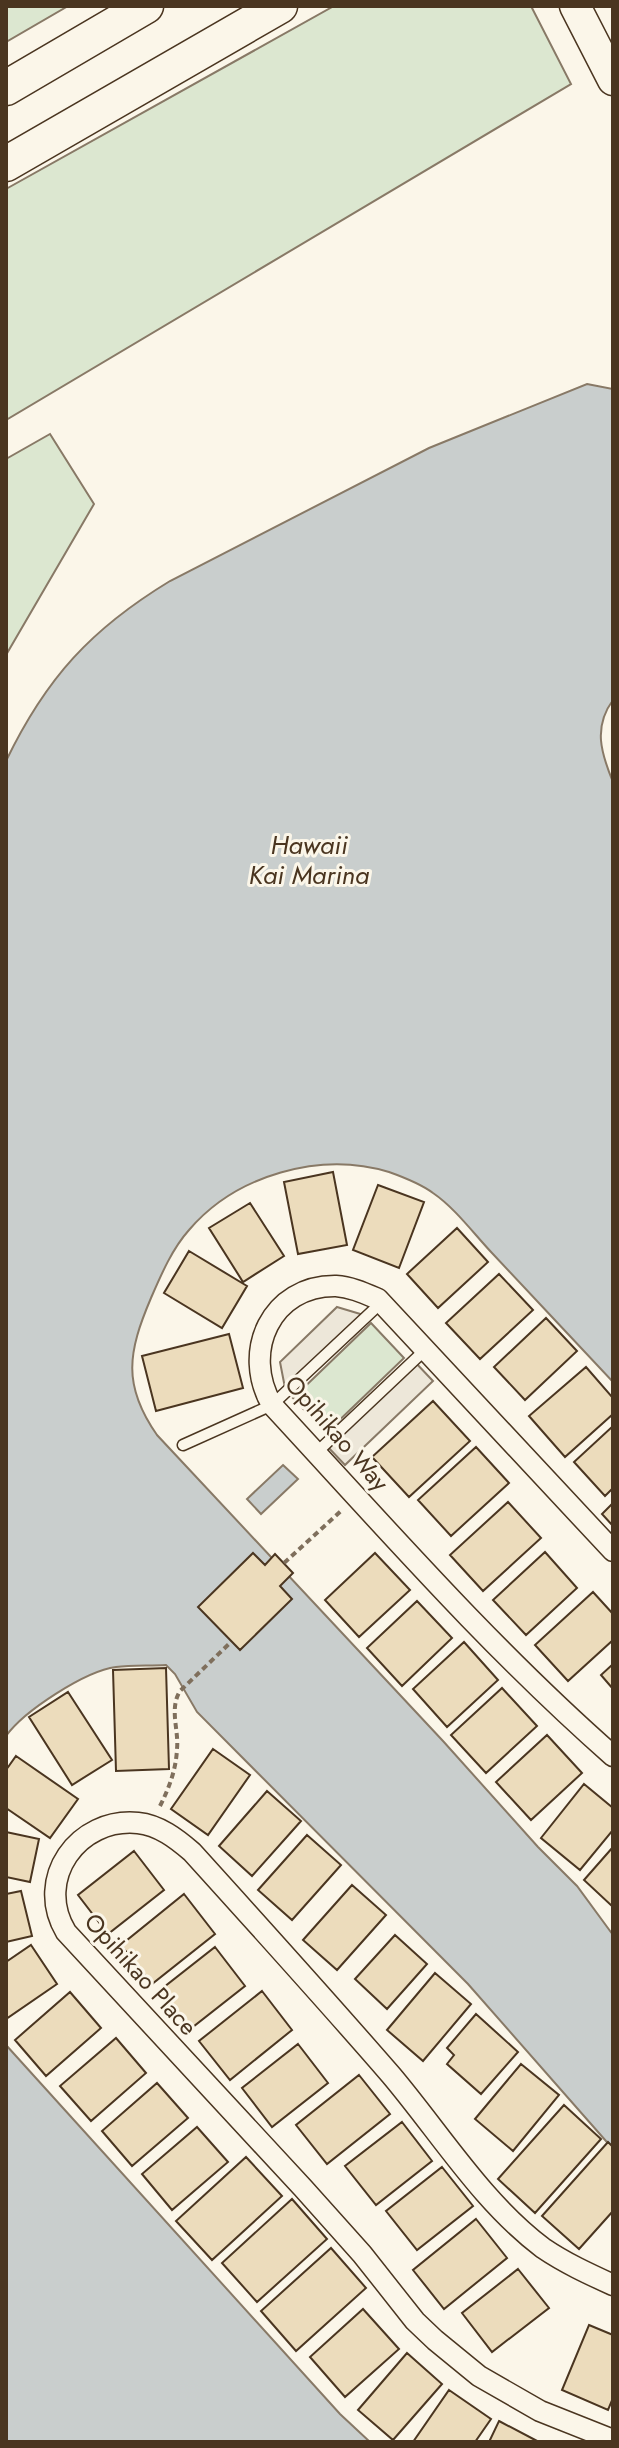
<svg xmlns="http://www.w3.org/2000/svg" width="619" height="2448" font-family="Jost,sans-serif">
	<rect width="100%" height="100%" fill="#fbf6e9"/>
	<path fill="#dce7d0" stroke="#887966" stroke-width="2" d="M6,6H68L6,42Z
		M334,6H531L571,84L6,420V189Z
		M50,434L94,504L6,655V459Z
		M371,1323L404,1358L326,1433L293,1398Z"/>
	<path fill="#ede7d9" stroke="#887966" stroke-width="2" d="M337,1307L367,1316L286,1393L280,1362Z
		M414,1361L433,1381L345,1465L326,1445Z"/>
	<path fill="#c9cecd" stroke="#887966" stroke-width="2" d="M587,384L613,389V700C593,727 601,753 613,782V1382C573,1339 532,1296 492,1253C474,1234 455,1208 433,1193C421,1184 403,1177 389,1172C320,1151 236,1175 189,1230C172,1249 161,1275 151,1298C128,1352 122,1385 157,1435L443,1741L538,1847L577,1886L613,1935V2149L468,1984L197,1712L175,1674L166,1665C149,1666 132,1665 116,1667C85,1671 24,1711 6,1736V761C46,678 91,629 170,581L429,448Z
		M283,1465L298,1479L261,1514L247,1499Z
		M6,2045L340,2414L370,2442H6Z"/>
	<path fill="#ecdcbc" stroke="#4a3520" stroke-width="2" d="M333,1172L347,1245L298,1254L284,1182Z
		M378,1185L424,1202L399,1268L353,1250Z
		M250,1203L284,1256L243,1282L209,1228Z
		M457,1228L488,1262L438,1308L407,1274Z
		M189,1251L247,1286L222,1328L164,1293Z
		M499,1274L533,1310L480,1359L446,1323Z
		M546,1318L577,1351L525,1400L494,1367Z
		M229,1334L243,1388L156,1411L142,1356Z
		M586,1367L613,1398V1414L565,1457L529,1416Z
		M433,1401L470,1441L409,1497L372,1457Z
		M613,1426V1488L605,1496L574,1462Z
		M476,1447L509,1483L451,1536L418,1500Z
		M508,1502L541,1538L483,1591L450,1555Z
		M613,1503V1526L602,1514Z
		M545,1552L577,1588L526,1635L493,1600Z
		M253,1553L265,1565L275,1554L293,1573L280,1586L292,1599L240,1650L198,1607Z
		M375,1553L410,1590L359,1637L325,1600Z
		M593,1592L613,1614V1640L568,1681L535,1645Z
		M417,1601L452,1638L402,1686L367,1648Z
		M464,1642L498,1680L447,1727L413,1689Z
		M613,1664V1689L601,1675Z
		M166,1668L169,1769L116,1771L113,1670Z
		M502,1688L537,1726L486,1773L451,1735Z
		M68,1692L112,1760L72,1785L29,1717Z
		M547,1735L582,1773L531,1820L496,1782Z
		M213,1749L250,1775L208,1835L171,1809Z
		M16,1756L78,1799L50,1838L6,1808V1770Z
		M584,1784L613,1808V1830L580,1870L541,1838Z
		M267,1791L301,1821L252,1876L219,1846Z
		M6,1832L39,1839L30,1882L6,1877Z
		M307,1835L341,1865L292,1920L258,1890Z
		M613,1847V1907L584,1880Z
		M134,1851L164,1890L108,1934L78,1895Z
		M352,1885L386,1915L337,1970L303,1940Z
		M21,1891L32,1936L6,1942V1894Z
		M184,1894L215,1934L152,1984L121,1945Z
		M395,1935L427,1964L387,2009L355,1979Z
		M31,1945L57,1984L6,2019V1962Z
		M215,1947L245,1986L189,2030L159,1991Z
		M435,1973L471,2004L423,2061L387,2030Z
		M262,1991L292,2030L230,2080L199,2041Z
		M70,1992L101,2028L46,2076L15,2040Z
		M476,2014L518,2052L481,2094L447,2064L454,2055L447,2048Z
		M116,2038L146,2073L91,2121L60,2086Z
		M298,2044L328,2083L272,2127L242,2088Z
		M521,2064L559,2095L513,2151L475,2119Z
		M359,2075L390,2114L327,2164L296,2125Z
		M157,2083L188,2118L132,2166L102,2131Z
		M564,2105L601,2139L535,2213L498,2179Z
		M402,2122L432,2161L376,2205L345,2166Z
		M197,2127L228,2162L172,2210L142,2174Z
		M608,2142L613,2147V2211L579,2249L542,2216Z
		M246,2157L282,2196L212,2260L176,2221Z
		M442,2167L473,2206L417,2250L386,2211Z
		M292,2199L327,2239L257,2302L222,2263Z
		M476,2219L507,2258L444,2309L413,2270Z
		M331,2248L366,2288L296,2351L261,2311Z
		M518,2269L549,2308L492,2352L462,2313Z
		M363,2309L399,2349L345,2397L310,2357Z
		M589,2325L613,2335V2398L608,2410L562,2390Z
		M407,2353L442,2384L393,2440L358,2410Z
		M449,2390L491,2419L475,2442H413Z
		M499,2421L539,2442H489Z"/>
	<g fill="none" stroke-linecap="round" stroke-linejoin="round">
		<defs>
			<path id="service" d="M183,1445L272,1405L382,1302
				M316,1453L425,1350"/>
			<path id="minor" d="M613,1551L378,1299C364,1293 351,1287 336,1286C271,1285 241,1352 272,1405C383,1525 490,1648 613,1756
				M613,2285C589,2274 565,2263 543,2248C482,2202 440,2133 391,2075C326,2000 259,1926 192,1852C177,1839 159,1825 138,1823C78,1817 34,1879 66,1932L303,2188L362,2254L415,2321L435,2340L479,2376L540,2411L613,2440"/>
			<path id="secondary" d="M575,6L613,80"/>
			<path id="trunk" d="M6,88L146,6
				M6,164L280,6"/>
		</defs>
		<use href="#service" stroke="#4a3520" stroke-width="13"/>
		<use href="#minor" stroke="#4a3520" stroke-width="23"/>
		<use href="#secondary" stroke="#4a3520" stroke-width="33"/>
		<use href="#trunk" stroke="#4a3520" stroke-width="37"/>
		<path stroke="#7f6f5c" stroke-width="4" stroke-dasharray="6 4" stroke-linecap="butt" d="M284,1563L341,1511
			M160,1806C169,1788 176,1770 177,1749C179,1730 169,1709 180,1691L231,1642"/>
		<use href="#service" stroke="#fbf6e9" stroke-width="10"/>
		<use href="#minor" stroke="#fbf6e9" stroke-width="20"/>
		<use href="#secondary" stroke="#fbf6e9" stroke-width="30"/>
		<use href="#trunk" stroke="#fbf6e9" stroke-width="34"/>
	</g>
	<g text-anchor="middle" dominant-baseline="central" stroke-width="6" stroke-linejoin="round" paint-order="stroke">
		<g font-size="24" fill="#4a3520" stroke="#fbf6e9">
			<text transform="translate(337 1433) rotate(49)">Opihikao Way</text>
			<text transform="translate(141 1974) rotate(48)">Opihikao Place</text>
		</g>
		<g font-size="26" font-style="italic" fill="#4a3520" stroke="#fbf6e9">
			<text x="309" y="845">Hawaii<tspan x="309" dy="30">Kai Marina</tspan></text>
		</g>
	</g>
	<rect width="619" height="2448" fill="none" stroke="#4a3520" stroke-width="16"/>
</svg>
